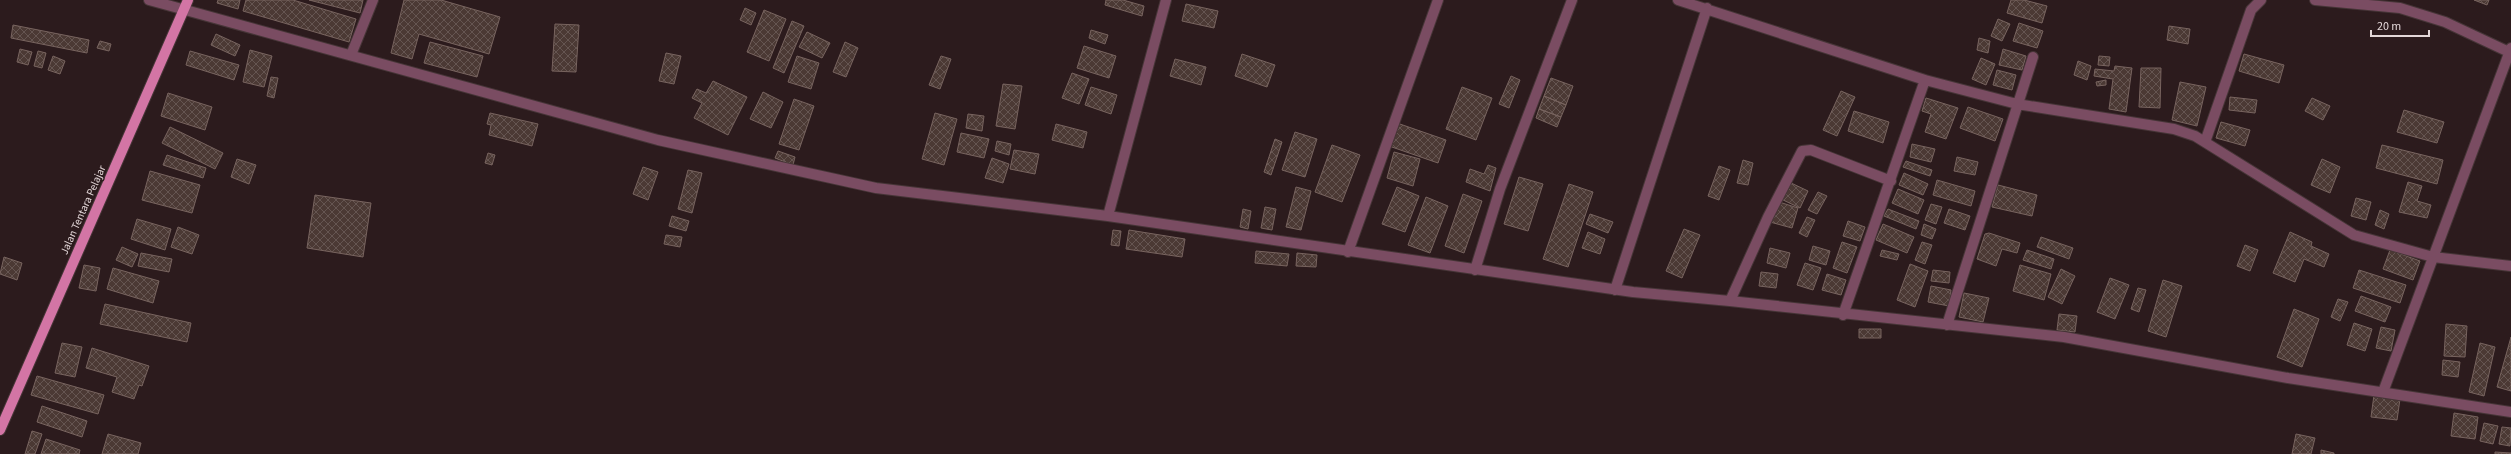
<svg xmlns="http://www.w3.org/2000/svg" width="2511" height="454" font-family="'Source Sans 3',sans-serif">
	<defs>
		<pattern id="building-cross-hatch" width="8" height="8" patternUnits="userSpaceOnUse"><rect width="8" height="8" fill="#4b3934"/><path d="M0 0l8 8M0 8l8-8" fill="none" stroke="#655551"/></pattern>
	</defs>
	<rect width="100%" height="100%" fill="#2c1b1d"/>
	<path fill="url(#building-cross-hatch)" stroke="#78645f" d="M218,0H240L238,9L217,3Z
		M246,0H293L356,19L349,42L243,11Z
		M309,0H363L360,13Z
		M404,0H441L500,17L489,54L419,34L412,59L391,53Z
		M1106,0H1123L1144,6L1142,16L1105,5Z
		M2011,0H2024L2047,6L2042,23L2007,13Z
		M2474,0H2489L2487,5Z
		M1186,4L1218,11L1214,28L1182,21Z
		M745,8L756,13L751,25L740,20Z
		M764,10L786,19L769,61L747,52Z
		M1998,19L2010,24L2002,41L1991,36Z
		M792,21L804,26L784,73L773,68Z
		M2019,23L2043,31L2037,48L2013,41Z
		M555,24L579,25L576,72L552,71Z
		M13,25L89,40L87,53L11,38Z
		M2169,26L2190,29L2188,44L2167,40Z
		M1091,30L1108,35L1105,44L1089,38Z
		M807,32L830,43L822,58L799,47Z
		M216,34L240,45L235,56L211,45Z
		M1979,38L1990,41L1988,53L1977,50Z
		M100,41L111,44L109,51L97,48Z
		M430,42L483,56L477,77L424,63Z
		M845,42L858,48L846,77L833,72Z
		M1084,46L1116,56L1109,78L1077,68Z
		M20,49L32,52L28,65L17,62Z
		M2003,49L2026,56L2022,70L1999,65Z
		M250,50L272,56L264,87L243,82Z
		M38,51L46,53L42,68L34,66Z
		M190,51L239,65L234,80L186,65Z
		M666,53L681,56L674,84L659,81Z
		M1242,54L1275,65L1267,87L1235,76Z
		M2244,54L2284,65L2279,83L2239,71Z
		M53,56L65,61L60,74L48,70Z
		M797,56L819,63L811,89L788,82Z
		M941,56L951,59L940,89L929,85Z
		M2099,56L2110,57L2109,66L2098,65Z
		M1981,58L1995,64L1986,85L1972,79Z
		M1175,59L1206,67L1201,85L1170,76Z
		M2078,61L2091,66L2087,80L2074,75Z
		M2115,66L2132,68L2126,112L2109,109L2113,79L2094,76L2095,69L2114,71Z
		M2141,68H2161L2160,108L2139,107Z
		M1997,70L2016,75L2012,90L1993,85Z
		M1072,73L1089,79L1079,104L1062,98Z
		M1511,76L1520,80L1509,108L1499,104Z
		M271,77L278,78L274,98L267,96Z
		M1551,78L1573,86L1566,105L1544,96Z
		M2106,80V85L2097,86L2096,82Z
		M713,81L747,97L728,135L694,118L702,103L692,98L697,89L706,93Z
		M2180,82L2206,87L2197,126L2172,120Z
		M1003,84L1022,86L1015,129L996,126Z
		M1091,87L1117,95L1111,114L1085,105Z
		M1462,87L1492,98L1476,140L1446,129Z
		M1841,91L1855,97L1837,136L1823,130Z
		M763,92L783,102L771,128L750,119Z
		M168,93L212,107L205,130L161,116Z
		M1544,96L1566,105L1561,117L1539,109Z
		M2230,97L2257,100L2255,113L2229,110Z
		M1926,98L1958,108L1946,139L1925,132L1931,114L1922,111Z
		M2312,98L2330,106L2323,120L2305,111Z
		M794,99L814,106L799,150L779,144Z
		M1968,107L2003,119L1995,141L1960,128Z
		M1539,109L1561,117L1557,127L1536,118Z
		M2404,110L2444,122L2437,143L2397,132Z
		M1854,111L1889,122L1883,143L1848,131Z
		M490,113L538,124L532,146L489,135L491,125L487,124Z
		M935,113L957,119L944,165L922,159Z
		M968,114L984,116L982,131L966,128Z
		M2221,122L2250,130L2245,146L2216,138Z
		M1397,123L1446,140L1438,163L1389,146Z
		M1056,124L1087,132L1083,148L1052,140Z
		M170,127L223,153L215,169L162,143Z
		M1295,132L1317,139L1305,177L1282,170Z
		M961,133L989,139L984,158L957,152Z
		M1275,139L1282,142L1271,175L1264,172Z
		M997,141L1011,144L1009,155L995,151Z
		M1912,144L1935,149L1931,162L1910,157Z
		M1332,145L1360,155L1342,202L1315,192Z
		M2382,145L2443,160L2437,184L2376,168Z
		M1014,150L1039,154L1035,174L1010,169Z
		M778,151L795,157L793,165L775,158Z
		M1394,152L1420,159L1413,186L1387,178Z
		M488,153L495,155L492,165L485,163Z
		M167,155L206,168L203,178L163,165Z
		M1957,157L1978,162L1975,175L1954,171Z
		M992,158L1009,164L1003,183L985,178Z
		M237,159L256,165L249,184L231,177Z
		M2322,159L2340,167L2330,193L2311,185Z
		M1743,160L1753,163L1748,185L1737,183Z
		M1906,161L1932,170L1930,176L1903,167Z
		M1488,165L1496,168L1490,191L1466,182L1470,169L1484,174Z
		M1719,166L1730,170L1719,200L1708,196Z
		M643,167L658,172L648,200L633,194Z
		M688,170L702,173L692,213L678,209Z
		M150,171L200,185L192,213L142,200Z
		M1904,173L1928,184L1923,195L1899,185Z
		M1519,177L1543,184L1528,231L1504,224Z
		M1937,180L1975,191L1971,206L1933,195Z
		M1789,182L1808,191L1800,208L1781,199Z
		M2408,182L2422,186L2417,201L2431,205L2427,218L2399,212Z
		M1569,184L1593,192L1568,267L1543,259Z
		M1998,185L2037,195L2032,216L1992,207Z
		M1296,187L1311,191L1301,230L1286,227Z
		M1397,187L1419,196L1405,232L1382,224Z
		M1898,189L1924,200L1918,214L1892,203Z
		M1818,192L1827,196L1817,214L1808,210Z
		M1463,194L1482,201L1464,253L1445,246Z
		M315,195L371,203L363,257L307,248Z
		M1426,197L1448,206L1430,253L1408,245Z
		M2356,198L2371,202L2366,220L2351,216Z
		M1776,201L1798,208L1792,228L1770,222Z
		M1931,204L1942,207L1936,224L1925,220Z
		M1265,207L1276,209L1272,230L1261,228Z
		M1243,209L1251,211L1248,229L1240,227Z
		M1888,209L1919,221L1916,229L1884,216Z
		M1949,209L1970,216L1965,230L1944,223Z
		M2380,210L2389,214L2384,229L2375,225Z
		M1590,214L1613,222L1608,233L1586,224Z
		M672,216L689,221L686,231L669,226Z
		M1807,217L1815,220L1807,237L1799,233Z
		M137,219L171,229L165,250L131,239Z
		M1848,221L1865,227L1860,241L1843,236Z
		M1883,224L1914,237L1907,253L1876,240Z
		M1924,224L1936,229L1932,239L1921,235Z
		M178,227L199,235L192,254L171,247Z
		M1684,229L1700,235L1682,278L1666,271Z
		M1113,230L1121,231L1119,246L1111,245Z
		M1129,230L1185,239L1182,257L1126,249Z
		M1588,232L1605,239L1600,254L1582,248Z
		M2290,232L2312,242L2311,246L2329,254L2324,267L2304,259L2295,282L2273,273Z
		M1989,233L2020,243L2017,253L2002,249L1996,266L1977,259L1985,234Z
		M666,235L682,237L680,247L664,244Z
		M2041,237L2073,248L2069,259L2037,247Z
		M1842,242L1857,247L1847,273L1833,268Z
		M1922,242L1932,245L1925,264L1915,260Z
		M2245,245L2258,250L2250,271L2237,266Z
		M1813,246L1830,251L1826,265L1809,260Z
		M122,247L138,254L132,267L116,260Z
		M1770,248L1790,253L1786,268L1767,263Z
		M1882,250L1899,254L1897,260L1880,256Z
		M2027,250L2054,259L2051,269L2023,260Z
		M2390,250L2420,261L2413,280L2383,269Z
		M1256,251L1289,254L1287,266L1255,263Z
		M141,253L172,259L169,272L138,266Z
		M1297,253L1317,255L1316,267L1296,266Z
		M4,257L22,263L17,280L0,274Z
		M1805,263L1821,268L1813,290L1797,285Z
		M1910,264L1928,271L1915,307L1897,300Z
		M84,265L100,268L96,291L79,288Z
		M2020,265L2051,274L2044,300L2013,291Z
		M113,268L159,281L153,303L107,289Z
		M2061,269L2075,276L2062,304L2048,297Z
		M1933,270L1950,272L1949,283L1931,281Z
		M2359,270L2406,285L2400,303L2353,288Z
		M1761,272L1778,274L1776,288L1759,286Z
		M1827,274L1846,280L1841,295L1822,290Z
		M2110,278L2129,285L2115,319L2097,312Z
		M2163,280L2182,286L2166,337L2148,331Z
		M1931,286L1951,290L1949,306L1928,302Z
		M2138,288L2146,290L2139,312L2131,309Z
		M1964,293L1989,298L1983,322L1959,317Z
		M2361,296L2391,307L2385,322L2355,311Z
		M2338,299L2348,302L2340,321L2331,317Z
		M105,304L191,323L187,342L100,324Z
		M2294,309L2319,319L2302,367L2277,357Z
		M2059,314L2077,316L2075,332L2057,330Z
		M2354,323L2372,329L2365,351L2347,345Z
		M2446,324L2467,326L2465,357L2444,356Z
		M2381,327L2395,330L2391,351L2376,348Z
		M1859,329H1881V338H1859Z
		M2511,337V391L2497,387Z
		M62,343L82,347L75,377L55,373Z
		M2480,343L2495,347L2484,396L2469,392Z
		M92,348L149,366L142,386L139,385L134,399L112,392L117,377L86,368Z
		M2443,360L2460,362L2458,377L2442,375Z
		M37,376L104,395L98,414L31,395Z
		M2374,395L2400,399L2397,420L2371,417Z
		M42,406L87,421L82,437L37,422Z
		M2454,413L2478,417L2475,439L2451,436Z
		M2484,423L2498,426L2493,444L2480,441Z
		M2502,427L2511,428L2510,446L2499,444Z
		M32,431L42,434L35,454H25Z
		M108,434L141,443L138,454H102Z
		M2296,434L2315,438L2311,454H2292Z
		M46,439L80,450L79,454H41Z
		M2321,450L2334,453V454H2321Z
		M2495,452L2511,453V454H2495Z"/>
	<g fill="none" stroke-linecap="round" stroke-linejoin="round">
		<defs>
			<path id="minor" d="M149,0L658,140L876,188L1108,216L1633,292L1730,301L2064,337L2288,378L2511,412
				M1678,0L1925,80L2017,104L2174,129L2195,136L2354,235L2433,257L2511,266
				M2315,0L2400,8L2445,22L2509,52
				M351,55L373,0
				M2205,142L2251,10L2261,0
				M1108,216L1166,0
				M1348,252L1438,0
				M1475,270L1500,189L1572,0
				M1615,290L1707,8
				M1730,301L1768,217L1802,151L1811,150L1891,181
				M1843,315L1925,80
				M1947,325L2033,57
				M2383,392L2511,48"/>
			<path id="major" d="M0,430L188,0"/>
		</defs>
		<use href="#minor" stroke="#463537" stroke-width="12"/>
		<use href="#major" stroke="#463537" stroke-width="12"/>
		<use href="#minor" stroke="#7a4c62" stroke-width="10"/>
		<use href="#major" stroke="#d375a5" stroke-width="10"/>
	</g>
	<g text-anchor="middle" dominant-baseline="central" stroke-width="3" stroke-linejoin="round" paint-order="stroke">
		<g font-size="11" fill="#e3d7d8" stroke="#2c1b1d">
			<text transform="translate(83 210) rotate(-66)">Jalan Tentara Pelajar</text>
		</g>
	</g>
	<path d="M2371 30v6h58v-6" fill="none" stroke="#e3d7d8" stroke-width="2"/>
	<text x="2377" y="30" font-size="12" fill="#e3d7d8" stroke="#2c1b1d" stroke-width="3" paint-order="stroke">20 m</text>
</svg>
